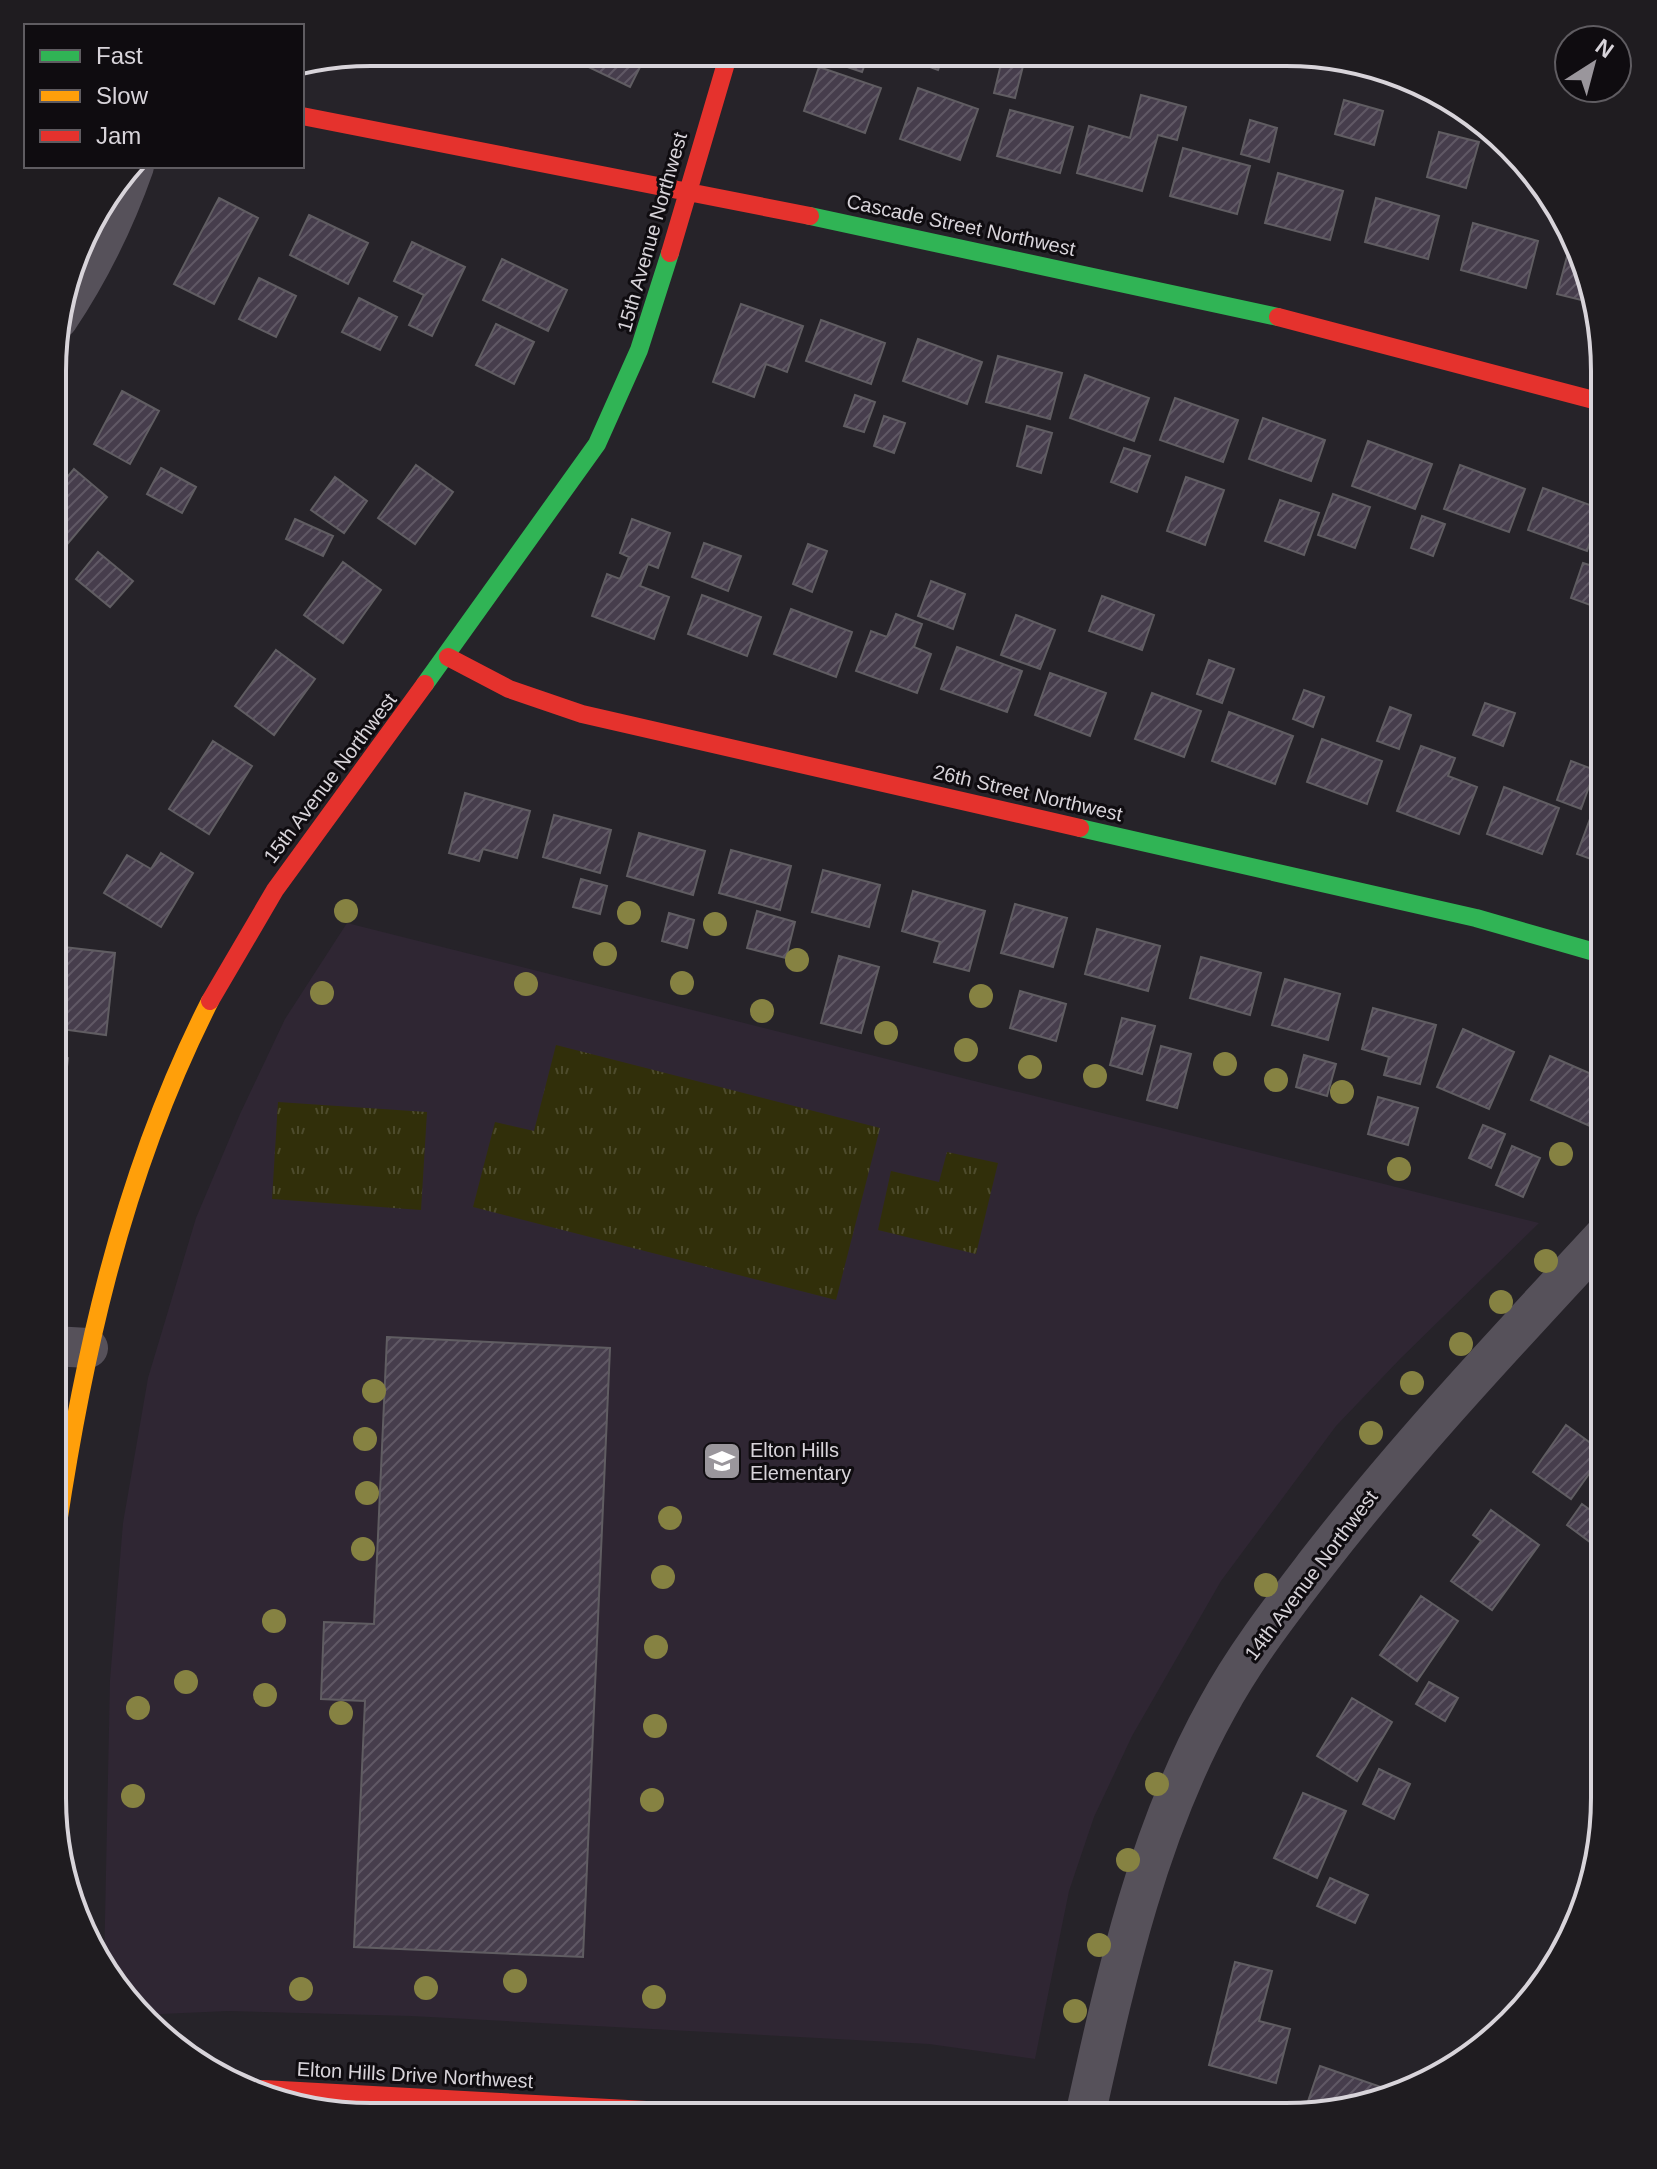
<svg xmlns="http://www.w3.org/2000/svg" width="1657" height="2169" font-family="Helvetica,sans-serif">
	<defs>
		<pattern id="park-tufts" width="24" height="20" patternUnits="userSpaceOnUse" patternTransform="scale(2)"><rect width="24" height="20" fill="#312f0a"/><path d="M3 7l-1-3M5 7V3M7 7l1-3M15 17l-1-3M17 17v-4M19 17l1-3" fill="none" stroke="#4e4c2d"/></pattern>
		<pattern id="building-hatch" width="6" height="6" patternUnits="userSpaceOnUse" patternTransform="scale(2)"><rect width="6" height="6" fill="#463d4c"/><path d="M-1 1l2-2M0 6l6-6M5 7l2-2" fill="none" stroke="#605865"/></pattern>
	</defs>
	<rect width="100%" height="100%" fill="#262329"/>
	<path fill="#2f2633" d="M347,923L1539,1223L1400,1359L1336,1426L1221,1581L1132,1736L1094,1817L1069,1891L1035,2059L929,2044L411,2016L228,2011L139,2015L104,1967L110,1680L123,1523L148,1378L196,1218L240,1114L285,1019Z"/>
	<path fill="url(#park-tufts)" d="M1300,55C1346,55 1394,68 1434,92Z
		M556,1045L880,1128L836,1300L473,1207L495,1122L534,1131Z
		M278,1102L427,1112L421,1210L272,1199Z
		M947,1152L998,1163L976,1254L878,1230L891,1171L939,1182Z"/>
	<path fill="url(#building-hatch)" stroke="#605d62" stroke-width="2" d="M577,53H647L630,87L574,60Z
		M826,53H869L862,72L824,59Z
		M903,54H944L938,70L902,57Z
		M1002,60L1023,66L1015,98L994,93Z
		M819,67L881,88L865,133L804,111Z
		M918,88L978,109L960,160L900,139Z
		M1141,95L1186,107L1177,140L1158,135L1142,191L1077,173L1089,126L1130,138Z
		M1344,100L1383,111L1374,145L1335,134Z
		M1010,110L1073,127L1060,173L997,156Z
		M1250,120L1277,128L1269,162L1241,154Z
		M1439,132L1479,142L1466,188L1427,177Z
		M1183,148L1250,166L1237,214L1170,196Z
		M1278,173L1343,191L1330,240L1265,223Z
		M219,198L258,218L214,304L174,284Z
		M1376,198L1439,216L1428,259L1365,242Z
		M309,215L368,243L348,284L290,255Z
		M1473,223L1538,241L1526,288L1461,270Z
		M412,242L465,267L432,336L409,325L424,295L394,281Z
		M1569,249L1577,251L1589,302L1557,294Z
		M502,259L567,290L548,331L483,300Z
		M259,278L296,296L276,337L239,319Z
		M359,298L397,317L380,350L342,332Z
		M741,304L803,326L787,372L766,364L754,397L713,382Z
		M821,320L885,343L871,384L806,361Z
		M496,324L534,342L514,384L476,365Z
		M918,339L982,362L967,404L903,381Z
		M998,356L1062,373L1050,419L986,402Z
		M1085,375L1149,398L1134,441L1070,418Z
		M122,391L159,411L130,464L94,444Z
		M855,395L875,402L864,432L844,426Z
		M1175,398L1238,420L1223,462L1160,440Z
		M884,416L905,423L894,453L874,446Z
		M1263,418L1325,440L1311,481L1249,459Z
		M1027,426L1052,433L1041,473L1017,466Z
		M1368,441L1432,464L1415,509L1352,486Z
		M1124,448L1150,456L1137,492L1111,482Z
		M416,465L453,492L415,544L378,518Z
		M1460,465L1525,489L1509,532L1444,509Z
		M161,468L196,487L182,513L147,494Z
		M74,469L107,497L63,549L54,542V493Z
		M335,477L367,501L344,533L311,510Z
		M1186,477L1224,490L1205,545L1167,531Z
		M1543,488L1601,509L1587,551L1528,530Z
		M1333,494L1370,507L1355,548L1318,535Z
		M1280,500L1319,513L1304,555L1265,541Z
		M1422,516L1445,524L1433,556L1411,548Z
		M295,519L333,536L323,556L286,539Z
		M632,519L670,533L658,568L648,564L640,586L669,597L654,639L592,616L607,574L620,579L629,557L620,553Z
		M704,543L741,556L728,591L692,577Z
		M808,544L827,551L812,592L793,584Z
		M98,552L133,581L110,607L76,579Z
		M343,562L381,590L343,643L304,615Z
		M1583,563L1605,570L1593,606L1571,598Z
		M931,581L965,594L953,629L918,616Z
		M702,595L761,617L747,656L688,634Z
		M1102,596L1154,615L1142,650L1089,631Z
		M791,609L852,632L836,677L774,654Z
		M896,614L922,624L914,647L931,654L917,693L856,671L871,631L887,637Z
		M1016,615L1055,630L1040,669L1001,655Z
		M957,647L1022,671L1007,712L941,689Z
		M276,650L315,679L274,735L235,706Z
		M1209,660L1234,669L1222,703L1197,694Z
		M1050,673L1106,693L1090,736L1035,715Z
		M1304,690L1324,697L1313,727L1293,719Z
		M1152,693L1201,711L1184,757L1135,739Z
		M1485,703L1515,713L1503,746L1473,735Z
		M1390,707L1411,715L1399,749L1377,741Z
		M1229,712L1293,736L1275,784L1212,761Z
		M1322,739L1382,761L1367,804L1307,782Z
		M213,741L252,766L209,834L169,809Z
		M1421,746L1455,758L1448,776L1477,787L1459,834L1397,811Z
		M1571,761L1595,770L1581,809L1557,800Z
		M1504,787L1559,808L1542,854L1487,834Z
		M465,793L530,811L517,858L483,849L479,861L449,853Z
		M1593,811L1605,815V864L1577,854Z
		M554,815L611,830L600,873L543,857Z
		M639,833L705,851L693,895L627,876Z
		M731,850L791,866L780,910L719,893Z
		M161,853L193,873L161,927L104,893L127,855L151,869Z
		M823,870L880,885L869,927L812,912Z
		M581,879L607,886L600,914L573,907Z
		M913,891L985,911L969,971L934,962L940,942L902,931Z
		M1015,904L1067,918L1053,967L1001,953Z
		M757,911L795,922L786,958L747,948Z
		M669,913L694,920L687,948L662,941Z
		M1097,929L1160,946L1148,991L1085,974Z
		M55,946L115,953L106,1035L53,1028Z
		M839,956L879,967L861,1033L821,1023Z
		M1201,957L1261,973L1250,1015L1190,998Z
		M1285,979L1340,994L1328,1040L1272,1025Z
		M1020,991L1066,1004L1056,1041L1010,1028Z
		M1373,1008L1436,1025L1420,1084L1384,1075L1389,1057L1362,1049Z
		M1122,1018L1155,1026L1142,1074L1110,1065Z
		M1463,1029L1514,1052L1489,1109L1437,1087Z
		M1161,1046L1191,1054L1177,1108L1147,1100Z
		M1304,1055L1336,1064L1327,1096L1296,1087Z
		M53,1056L68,1058L60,1128L53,1127Z
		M1550,1056L1605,1080V1097L1592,1127L1531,1100Z
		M1378,1097L1418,1108L1408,1145L1368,1134Z
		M1483,1125L1505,1134L1491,1168L1469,1158Z
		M1512,1146L1540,1158L1523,1197L1496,1185Z
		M387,1337L610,1348L583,1957L354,1947L365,1701L321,1699L324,1622L374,1624Z
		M1566,1425L1604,1453L1571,1499L1533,1472Z
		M1582,1504L1604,1520V1539L1598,1548L1567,1525Z
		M1491,1510L1539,1545L1492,1610L1451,1581L1481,1541L1473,1535Z
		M1421,1596L1458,1621L1417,1681L1380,1655Z
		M1429,1682L1458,1698L1445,1721L1416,1704Z
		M1352,1698L1392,1722L1357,1781L1317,1756Z
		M1379,1769L1410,1784L1394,1819L1363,1804Z
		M1303,1793L1346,1811L1317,1878L1274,1858Z
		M1330,1878L1368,1895L1355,1923L1317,1906Z
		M1235,1962L1272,1971L1259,2021L1290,2029L1276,2083L1209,2065Z
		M1320,2066L1387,2089L1385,2094L1304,2113Z"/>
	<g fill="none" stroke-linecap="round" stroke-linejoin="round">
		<path stroke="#56515a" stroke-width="40" d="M58,319C90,271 115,220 134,166
			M53,1346L88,1348
			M1085,2116C1116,1977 1147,1834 1217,1708C1245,1656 1281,1610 1317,1563C1406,1448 1506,1342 1605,1235"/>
		<path stroke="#30b455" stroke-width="18" d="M810,216L1278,317
			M425,684L597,444L639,350L670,253
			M1080,828L1476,918L1605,955"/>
		<path stroke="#ff9f0a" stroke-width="18" d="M52,1565C79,1370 120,1178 210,1001"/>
		<path stroke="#e5322d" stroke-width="18" d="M302,116L810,216
			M670,253L729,53
			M1278,317L1605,403
			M448,657L509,689L582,714L1080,828
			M210,1001L275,890L425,684
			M263,2089L757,2116"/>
	</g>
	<g fill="#868242">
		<circle cx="346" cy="911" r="12"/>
		<circle cx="629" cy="913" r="12"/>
		<circle cx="715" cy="924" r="12"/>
		<circle cx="605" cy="954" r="12"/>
		<circle cx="797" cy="960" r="12"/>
		<circle cx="682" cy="983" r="12"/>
		<circle cx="526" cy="984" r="12"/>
		<circle cx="322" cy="993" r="12"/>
		<circle cx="981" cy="996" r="12"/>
		<circle cx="762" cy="1011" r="12"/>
		<circle cx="886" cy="1033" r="12"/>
		<circle cx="966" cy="1050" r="12"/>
		<circle cx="1225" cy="1064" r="12"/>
		<circle cx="1030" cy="1067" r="12"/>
		<circle cx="1095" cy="1076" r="12"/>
		<circle cx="1276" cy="1080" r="12"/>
		<circle cx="1342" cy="1092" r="12"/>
		<circle cx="1561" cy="1154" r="12"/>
		<circle cx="1399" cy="1169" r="12"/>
		<circle cx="1546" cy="1261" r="12"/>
		<circle cx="1501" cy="1302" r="12"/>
		<circle cx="1461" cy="1344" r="12"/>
		<circle cx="1412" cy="1383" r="12"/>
		<circle cx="374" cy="1391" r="12"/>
		<circle cx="1371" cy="1433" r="12"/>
		<circle cx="365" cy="1439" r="12"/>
		<circle cx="367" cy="1493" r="12"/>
		<circle cx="670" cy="1518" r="12"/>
		<circle cx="363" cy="1549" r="12"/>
		<circle cx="663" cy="1577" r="12"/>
		<circle cx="1266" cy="1585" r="12"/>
		<circle cx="274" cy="1621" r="12"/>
		<circle cx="656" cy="1647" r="12"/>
		<circle cx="186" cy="1682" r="12"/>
		<circle cx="265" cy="1695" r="12"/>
		<circle cx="138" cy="1708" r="12"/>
		<circle cx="341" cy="1713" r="12"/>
		<circle cx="655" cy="1726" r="12"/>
		<circle cx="1157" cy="1784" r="12"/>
		<circle cx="133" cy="1796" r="12"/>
		<circle cx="652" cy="1800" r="12"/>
		<circle cx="1128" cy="1860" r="12"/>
		<circle cx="1099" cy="1945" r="12"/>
		<circle cx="515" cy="1981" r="12"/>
		<circle cx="426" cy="1988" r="12"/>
		<circle cx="301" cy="1989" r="12"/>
		<circle cx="654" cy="1997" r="12"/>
		<circle cx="1075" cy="2011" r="12"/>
	</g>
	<defs>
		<symbol id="school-square" viewBox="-11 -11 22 22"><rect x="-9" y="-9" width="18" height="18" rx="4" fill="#9a969c" stroke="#0f0c10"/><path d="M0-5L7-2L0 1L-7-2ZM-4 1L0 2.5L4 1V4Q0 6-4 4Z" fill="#fff"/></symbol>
	</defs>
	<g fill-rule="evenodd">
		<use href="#school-square" x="700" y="1439" width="44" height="44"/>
	</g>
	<g text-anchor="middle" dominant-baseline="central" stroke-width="6" stroke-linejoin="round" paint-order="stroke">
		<g font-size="20" fill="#d8d4da" stroke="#0f0c10">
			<text transform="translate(961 225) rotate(12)">Cascade Street Northwest</text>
			<text transform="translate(652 232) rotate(-74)">15th Avenue Northwest</text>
			<text transform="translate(330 778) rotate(-53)">15th Avenue Northwest</text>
			<text transform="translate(1028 793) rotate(13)">26th Street Northwest</text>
			<text transform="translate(1311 1575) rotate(-53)">14th Avenue Northwest</text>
			<text transform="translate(415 2075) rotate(3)">Elton Hills Drive Northwest</text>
		</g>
		<g font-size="20" fill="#d8d4da" stroke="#0f0c10" text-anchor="start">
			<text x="750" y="1450">Elton Hills<tspan x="750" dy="23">Elementary</tspan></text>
		</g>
	</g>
	<path d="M0 0H1657V2169H0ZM371 66H1286A305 305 0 0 1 1591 371V1798A305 305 0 0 1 1286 2103H371A305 305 0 0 1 66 1798V371A305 305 0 0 1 371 66Z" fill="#1f1c20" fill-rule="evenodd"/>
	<path fill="none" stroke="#d8d4da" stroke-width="4" d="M371 66H1286A305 305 0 0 1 1591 371V1798A305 305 0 0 1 1286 2103H371A305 305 0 0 1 66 1798V371A305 305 0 0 1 371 66Z"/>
	<rect x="24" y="24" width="280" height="144" fill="#0f0c10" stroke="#5f5c61" stroke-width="2"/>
	<rect x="40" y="50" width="40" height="12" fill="#30b455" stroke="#5f5c61" stroke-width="2"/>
	<text x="96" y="64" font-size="24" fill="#d8d4da">Fast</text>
	<rect x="40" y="90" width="40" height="12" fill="#ff9f0a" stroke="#5f5c61" stroke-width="2"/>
	<text x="96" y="104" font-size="24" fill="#d8d4da">Slow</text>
	<rect x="40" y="130" width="40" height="12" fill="#e5322d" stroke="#5f5c61" stroke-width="2"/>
	<text x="96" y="144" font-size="24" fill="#d8d4da">Jam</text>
	<g transform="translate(1593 64) rotate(36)"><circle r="38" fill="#0f0c10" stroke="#5f5c61" stroke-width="2"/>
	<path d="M0-6L14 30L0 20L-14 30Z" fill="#9a969c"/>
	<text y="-12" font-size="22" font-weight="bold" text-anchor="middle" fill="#d8d4da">N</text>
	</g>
</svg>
